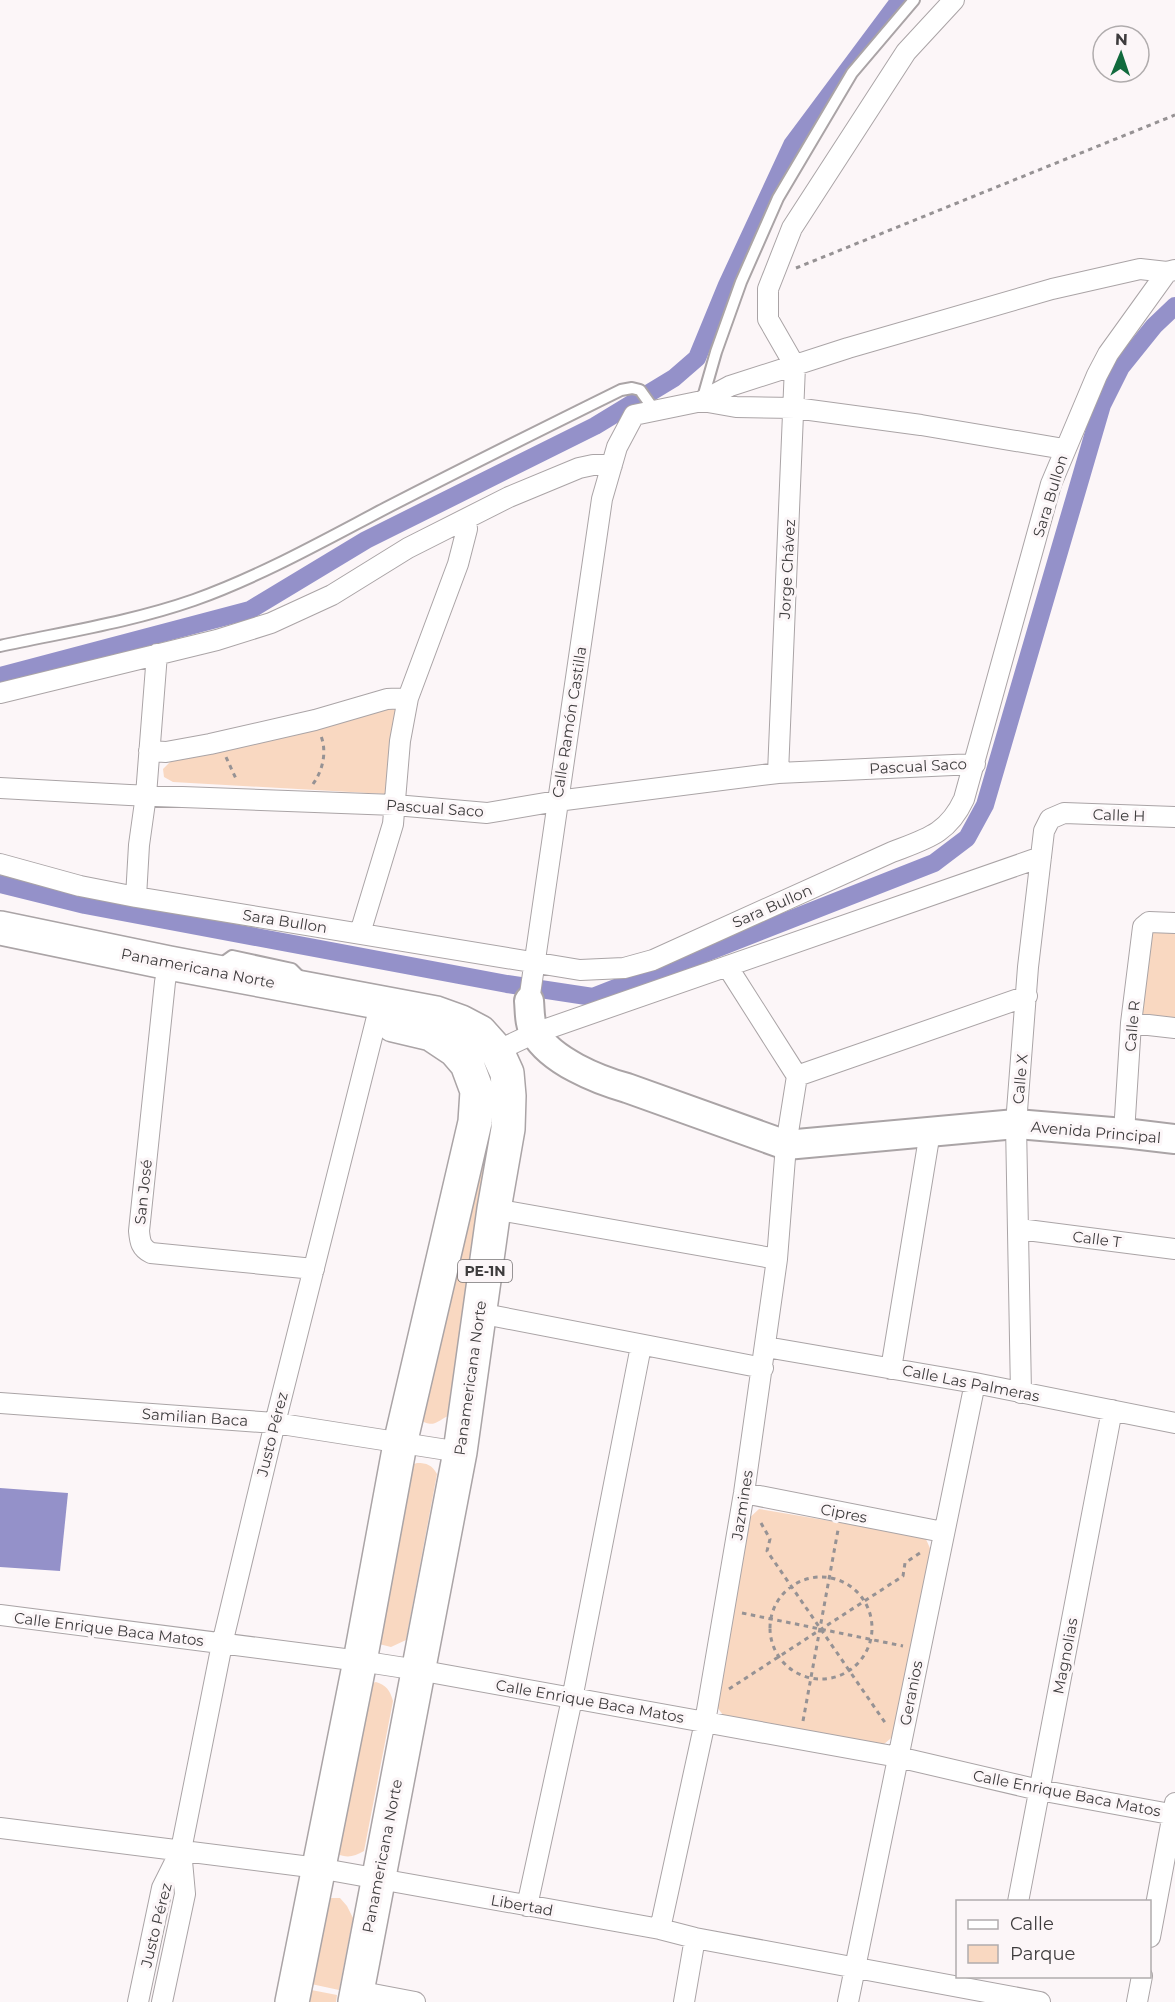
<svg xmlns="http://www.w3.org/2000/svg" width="1175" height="2002" font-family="Montserrat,sans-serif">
	<rect width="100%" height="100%" fill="#fcf6f8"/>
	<path fill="#f9d8c1" d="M399,704L388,792L385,794L173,782L164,777L163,769L171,761Z
		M1151,932L1175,933V1022L1142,1018L1139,1010Z
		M482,1122L492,1124L448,1416C434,1423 434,1428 418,1419Z
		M417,1463C427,1463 432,1465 437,1474L406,1640L391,1647L379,1644L405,1467Z
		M759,1509L925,1537L933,1555L896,1734L878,1749L726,1719L714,1703L744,1523Z
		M376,1682C386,1685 390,1690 393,1701L364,1851C354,1857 347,1858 337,1854L365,1685Z
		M330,1898H340L347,1906L353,1918L339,1990L302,1982L324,1902Z
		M301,1988L337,1995L336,2002H298Z"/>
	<path fill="#9491c9" d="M0,1488L68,1493L60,1571L0,1567Z"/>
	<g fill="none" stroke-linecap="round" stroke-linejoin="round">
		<path stroke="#9491c9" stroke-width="18" d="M0,676L250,610L366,540L595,426L674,378L697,358L727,285L792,145L900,0
			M0,884L85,905L507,984L593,997L934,863L967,838L985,805L1102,405L1121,367L1154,326L1175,306"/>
		<defs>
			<path id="lane" d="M702,401L716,352L741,282L778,198L852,73L914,0
				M0,646C65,632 131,622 194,600C261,576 323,541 386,508C464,468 542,429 621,390L632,388L640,390L655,411
				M218,966L232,956L292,969L301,978"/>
			<path id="street" d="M702,401L736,407L795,408L921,425L1064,449
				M0,693L217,640L271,623L332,595L408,548L509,497L579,468L593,465H612
				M149,751L166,752L210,744L315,720L387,699L408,698
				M778,773L795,366L768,319V289L792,228L906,52L954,0
				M0,788L129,795L395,805L487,813L557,801L778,773L975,764
				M0,864L80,886L136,897L580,970L624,968L653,960L892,852C926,839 948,834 964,799L1051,484L1097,375L1108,354L1167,272
				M136,897L139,845L146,795L157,654
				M360,933L393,824L400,741L408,698L458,564L467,529L466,519
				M169,963L165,982L139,1231C140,1242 141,1248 151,1253L314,1269
				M727,966L797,1076
				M529,1001L602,499L617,447L634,415L702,401L730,386L848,348L1052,289L1140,269L1167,272L1175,270
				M1131,1023L1175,1028
				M490,1054L535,1033L1041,857
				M797,1076L1027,996
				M1124,1133L1131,1023L1143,927L1149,922L1175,923
				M494,1209L777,1259
				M1019,1229L1175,1249
				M479,1313L763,1368
				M766,1347L975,1383L1175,1423
				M891,1369L930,1132
				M1021,1393L1016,1124L1028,967L1044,831L1050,819L1064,813L1175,817
				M0,1403L275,1423L460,1452
				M744,1493L943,1532
				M0,1615L360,1661L418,1670L898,1757L1039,1790L1175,1815
				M0,1828L318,1868L660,1929L695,1938L1040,2002
				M1018,1902L1112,1410
				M527,1906L572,1699L641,1346
				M660,1929L705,1722L744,1493L777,1259L786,1145L797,1076
				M1150,1937L1175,1803
				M357,1991L415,2002
				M138,2002L162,1888L181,1850L222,1644L275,1423L376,1021
				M162,2002L185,1894L181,1850
				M684,2002L695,1938
				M848,2002L975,1383
				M1137,2002L1142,1976"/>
			<path id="secondary" d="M529,1001C530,1011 529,1024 535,1033C551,1061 598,1080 627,1088L786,1145L1016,1124L1124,1133L1175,1139"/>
			<path id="highway" d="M0,928L169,963L436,1013L461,1022L480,1032L497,1051L507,1073L509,1096L508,1129L494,1209L460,1452L355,2002
				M292,2002L360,1661L400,1444L475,1122L477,1091L467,1064L455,1050L431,1034L393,1025"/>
		</defs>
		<use href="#lane" stroke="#aaa4a6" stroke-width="14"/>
		<use href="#street" stroke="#aaa4a6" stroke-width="22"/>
		<use href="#secondary" stroke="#aaa4a6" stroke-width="32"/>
		<use href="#highway" stroke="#aaa4a6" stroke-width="36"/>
		<path stroke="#969294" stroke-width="3" stroke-dasharray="4.5 4.5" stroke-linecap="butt" d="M796,268L1175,115
			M226,757L237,781
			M313,784C323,770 327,752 321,736
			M761,1523L770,1539L767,1551L886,1724
			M770 1628a51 51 0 1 1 102 0a51 51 0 1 1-102 0Z
			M742,1613L903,1646
			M729,1689L903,1576L905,1563L920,1553
			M803,1721L838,1530"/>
		<use href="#lane" stroke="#fff" stroke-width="10"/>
		<use href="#street" stroke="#fff" stroke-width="20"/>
		<use href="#secondary" stroke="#fff" stroke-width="28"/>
		<use href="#highway" stroke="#fff" stroke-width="33"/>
	</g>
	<g text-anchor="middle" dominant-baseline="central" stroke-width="6" stroke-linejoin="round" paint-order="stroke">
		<rect fill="#fcf6f8" stroke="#777475" stroke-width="1.5" x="458" y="1260" width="54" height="22" rx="4.5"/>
		<g font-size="14" font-weight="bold" fill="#3e3c3d">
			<text x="485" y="1271">PE-1N</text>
		</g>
		<g font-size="15" fill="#3e3c3d" stroke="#fcf6f8">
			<text transform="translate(1050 496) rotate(-73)">Sara Bullon</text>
			<text transform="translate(787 569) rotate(-87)">Jorge Chávez</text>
			<text transform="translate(569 722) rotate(-81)">Calle Ramón Castilla</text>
			<text transform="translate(918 766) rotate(-3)">Pascual Saco</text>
			<text transform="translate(435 808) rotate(4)">Pascual Saco</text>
			<text transform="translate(1119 815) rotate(2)">Calle H</text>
			<text transform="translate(772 906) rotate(-24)">Sara Bullon</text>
			<text transform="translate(285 921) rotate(9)">Sara Bullon</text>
			<text transform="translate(198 968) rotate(11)">Panamericana Norte</text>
			<text transform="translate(1132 1026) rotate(-85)">Calle R</text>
			<text transform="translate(1020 1079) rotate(-85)">Calle X</text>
			<text transform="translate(1096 1132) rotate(5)">Avenida Principal</text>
			<text transform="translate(143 1192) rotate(-84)">San José</text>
			<text transform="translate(1097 1239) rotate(7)">Calle T</text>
			<text transform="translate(470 1378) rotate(-82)">Panamericana Norte</text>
			<text transform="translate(971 1383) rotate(11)">Calle Las Palmeras</text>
			<text transform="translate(195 1417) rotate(4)">Samilian Baca</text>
			<text transform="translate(272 1434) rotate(-76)">Justo Pérez</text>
			<text transform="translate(742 1505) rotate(-81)">Jazmines</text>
			<text transform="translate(844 1513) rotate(11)">Cipres</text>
			<text transform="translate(109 1629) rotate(7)">Calle Enrique Baca Matos</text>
			<text transform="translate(1065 1656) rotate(-79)">Magnolias</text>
			<text transform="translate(911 1693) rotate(-79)">Geranios</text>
			<text transform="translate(590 1701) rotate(10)">Calle Enrique Baca Matos</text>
			<text transform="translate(1067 1793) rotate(11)">Calle Enrique Baca Matos</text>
			<text transform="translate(382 1856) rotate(-79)">Panamericana Norte</text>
			<text transform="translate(522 1905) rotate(10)">Libertad</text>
			<text transform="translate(156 1925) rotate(-76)">Justo Pérez</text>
		</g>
	</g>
	<rect x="956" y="1900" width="195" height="78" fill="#fcf6f8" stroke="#b0acad" stroke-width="1.5"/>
	<rect x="968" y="1920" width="30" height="9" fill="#ffffff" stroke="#b0acad" stroke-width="1.5"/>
	<text x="1010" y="1930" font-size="18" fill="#3e3c3d">Calle</text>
	<rect x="968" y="1945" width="30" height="18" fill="#f9d8c1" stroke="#b0acad" stroke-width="1.5"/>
	<text x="1010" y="1960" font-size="18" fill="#3e3c3d">Parque</text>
	<g transform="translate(1121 54) rotate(2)"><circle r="28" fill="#fcf6f8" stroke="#b0acad" stroke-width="1.5"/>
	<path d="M0-4.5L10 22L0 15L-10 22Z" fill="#116a3d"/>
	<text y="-9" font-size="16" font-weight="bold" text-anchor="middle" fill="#3e3c3d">N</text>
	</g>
</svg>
